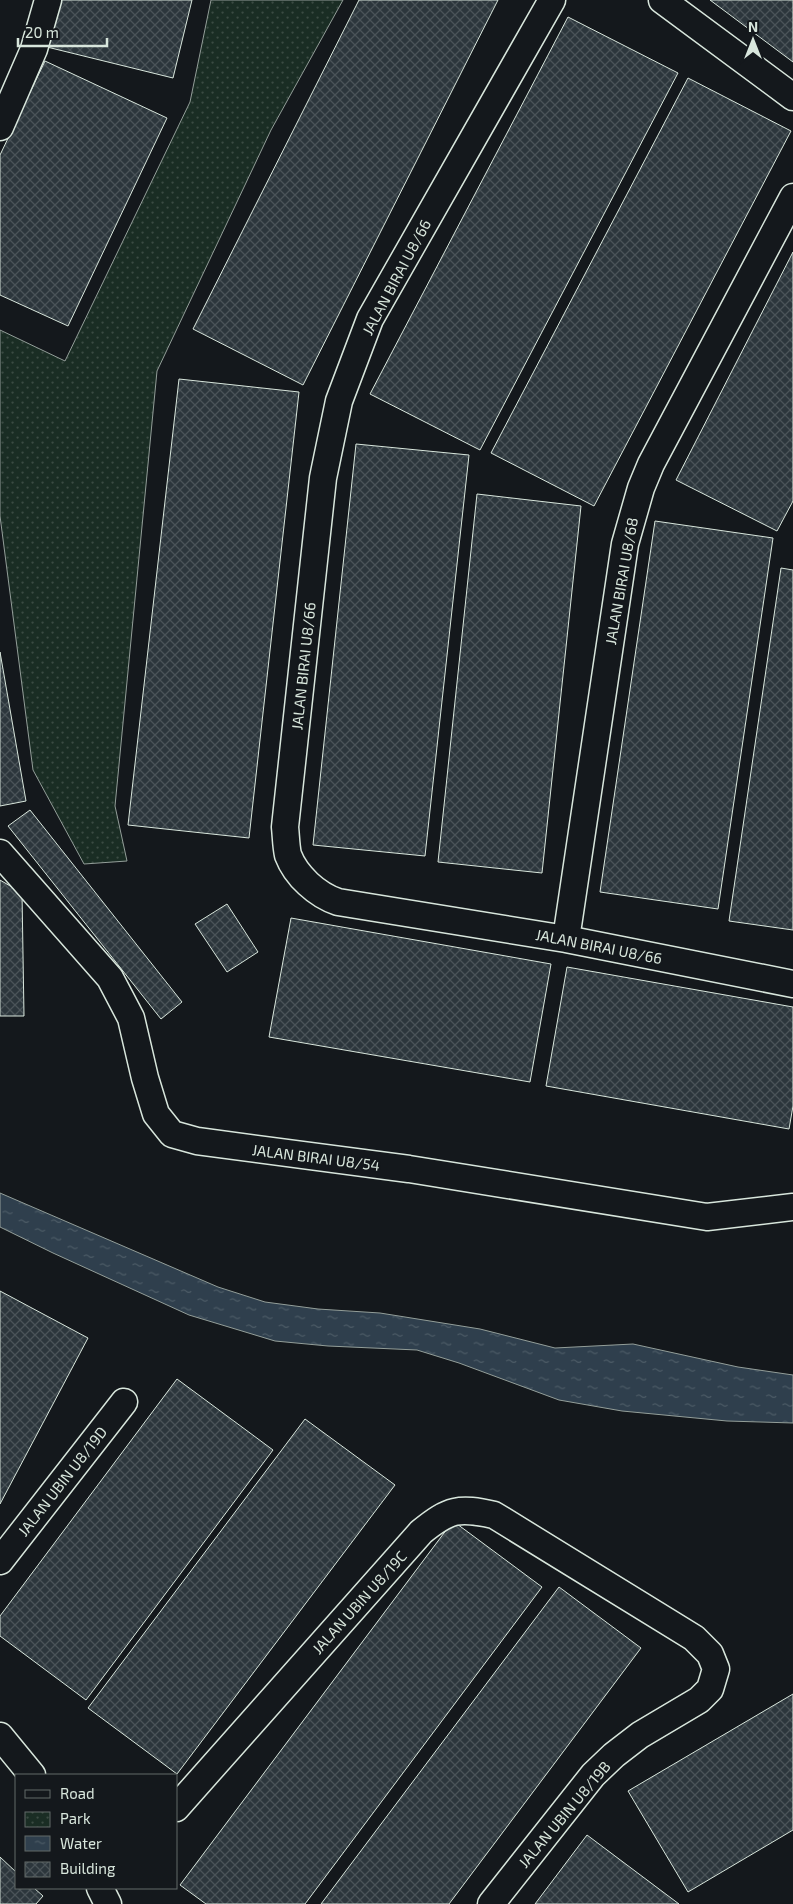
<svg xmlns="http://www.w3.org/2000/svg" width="793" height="1904" font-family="'Exo 2',sans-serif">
	<defs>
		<pattern id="park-dots" width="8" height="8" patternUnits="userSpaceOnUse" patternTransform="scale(1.25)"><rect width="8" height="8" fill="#1a2d24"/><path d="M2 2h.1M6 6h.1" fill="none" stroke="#3b4b43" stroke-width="1.8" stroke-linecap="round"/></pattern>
		<pattern id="water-ripples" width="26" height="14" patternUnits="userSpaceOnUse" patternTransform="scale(1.25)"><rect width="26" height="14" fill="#2f3f4d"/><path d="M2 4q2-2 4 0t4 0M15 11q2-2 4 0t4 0" fill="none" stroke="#4c5b66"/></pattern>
		<pattern id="building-cross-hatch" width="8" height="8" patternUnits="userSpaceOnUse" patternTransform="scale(1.25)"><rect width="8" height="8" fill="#2c363c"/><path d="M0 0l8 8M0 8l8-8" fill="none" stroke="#4a5358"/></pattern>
	</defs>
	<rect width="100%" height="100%" fill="#14181c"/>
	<path fill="url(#park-dots)" stroke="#939e99" d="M211,0H343L271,130L157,371L115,806L127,861L84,864L33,770L0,516V330L65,361L190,102Z"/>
	<path fill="url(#water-ripples)" stroke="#939e99" d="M0,1193L218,1287L265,1302L318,1309L380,1313L480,1329L555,1348L633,1344L738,1367L793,1375V1423L727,1421L622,1411L559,1400L459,1363L417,1350L328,1346L275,1341L189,1315L53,1253L0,1227Z"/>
	<path fill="url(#building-cross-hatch)" stroke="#d8e6dc" d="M59,0H192L173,78L47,47Z
		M359,0H498L303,385L193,329Z
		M710,0H793V62Z
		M568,17L678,73L480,450L370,394Z
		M45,61L167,118L68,326L0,295V155Z
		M688,78L791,131L594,506L491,453Z
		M793,252V501L777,531L676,480Z
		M179,379L299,392L249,838L128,825Z
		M356,444L469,455L425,856L313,845Z
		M477,494L581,506L542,873L438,862Z
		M655,521L773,538L718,909L600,892Z
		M781,568L793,570V930L729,921Z
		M0,652L26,801L0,806Z
		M30,810L182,1002L161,1019L8,826Z
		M0,880L22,893L24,1016H0Z
		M227,904L258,952L227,972L195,924Z
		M291,918L551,964L530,1082L269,1037Z
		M567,967L793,1007V1106L789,1129L546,1086Z
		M0,1291L88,1338L0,1504Z
		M177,1379L273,1450L86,1700L0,1636V1616Z
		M305,1419L395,1485L177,1774L88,1708Z
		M453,1521L542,1587L305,1904H206L180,1885Z
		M559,1587L641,1648L449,1904H321Z
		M793,1694V1830L688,1892L628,1791Z
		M587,1835L679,1904H535Z
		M0,1857L16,1872V1888H34L43,1896L36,1904H0Z"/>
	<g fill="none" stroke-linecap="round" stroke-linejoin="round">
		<defs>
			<path id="minor" d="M552,0L370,319L339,401L323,478L285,827C286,836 286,846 288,855C296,876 317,895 338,902L566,939L793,984
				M662,0L793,97
				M0,127L34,49L48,0
				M0,853L110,978L131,1018L145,1078L156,1114L172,1134L197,1141L409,1169L707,1217L793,1207
				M566,939L625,544L641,488L651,464L793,197
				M0,1561L124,1402
				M0,1736L32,1775
				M176,1808L421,1532C449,1509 459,1507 494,1515L694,1638L710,1654L716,1669L710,1689L699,1700L640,1735L614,1755L593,1775L491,1904
				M100,1888L108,1904"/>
		</defs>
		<use href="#minor" stroke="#d8e6dc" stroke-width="29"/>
		<use href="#minor" stroke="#14181c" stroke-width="26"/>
	</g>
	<g text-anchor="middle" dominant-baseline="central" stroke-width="4" stroke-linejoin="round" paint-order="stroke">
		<g font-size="15" fill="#d8e6dc" stroke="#14181c">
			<text transform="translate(396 277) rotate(-62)">JALAN BIRAI U8/66</text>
			<text transform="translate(621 581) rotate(-80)">JALAN BIRAI U8/68</text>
			<text transform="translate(303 666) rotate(-84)">JALAN BIRAI U8/66</text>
			<text transform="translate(599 946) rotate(11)">JALAN BIRAI U8/66</text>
			<text transform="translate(316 1157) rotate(7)">JALAN BIRAI U8/54</text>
			<text transform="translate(62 1481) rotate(-52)">JALAN UBIN U8/19D</text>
			<text transform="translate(359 1602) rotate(-48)">JALAN UBIN U8/19C</text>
			<text transform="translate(564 1814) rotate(-50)">JALAN UBIN U8/19B</text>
		</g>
	</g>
	<rect x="15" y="1774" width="162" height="115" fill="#14181c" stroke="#626a69"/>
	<rect x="25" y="1790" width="25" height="8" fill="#14181c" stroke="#626a69"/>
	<text x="60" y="1799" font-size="15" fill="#d8e6dc">Road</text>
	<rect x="25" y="1812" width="25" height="15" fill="url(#park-dots)" stroke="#626a69"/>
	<text x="60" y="1824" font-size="15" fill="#d8e6dc">Park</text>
	<rect x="25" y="1836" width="25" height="15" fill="url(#water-ripples)" stroke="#626a69"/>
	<text x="60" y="1849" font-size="15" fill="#d8e6dc">Water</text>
	<rect x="25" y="1862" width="25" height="15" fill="url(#building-cross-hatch)" stroke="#626a69"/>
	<text x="60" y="1874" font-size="15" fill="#d8e6dc">Building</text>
	<g transform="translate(753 40)" stroke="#14181c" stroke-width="4" paint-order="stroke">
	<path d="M0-4L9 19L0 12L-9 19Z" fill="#d8e6dc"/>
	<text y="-8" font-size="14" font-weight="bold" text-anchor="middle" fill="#d8e6dc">N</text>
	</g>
	<path d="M18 38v8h89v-8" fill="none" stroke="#d8e6dc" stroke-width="2.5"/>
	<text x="25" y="38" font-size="15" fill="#d8e6dc" stroke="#14181c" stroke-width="4" paint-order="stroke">20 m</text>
</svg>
